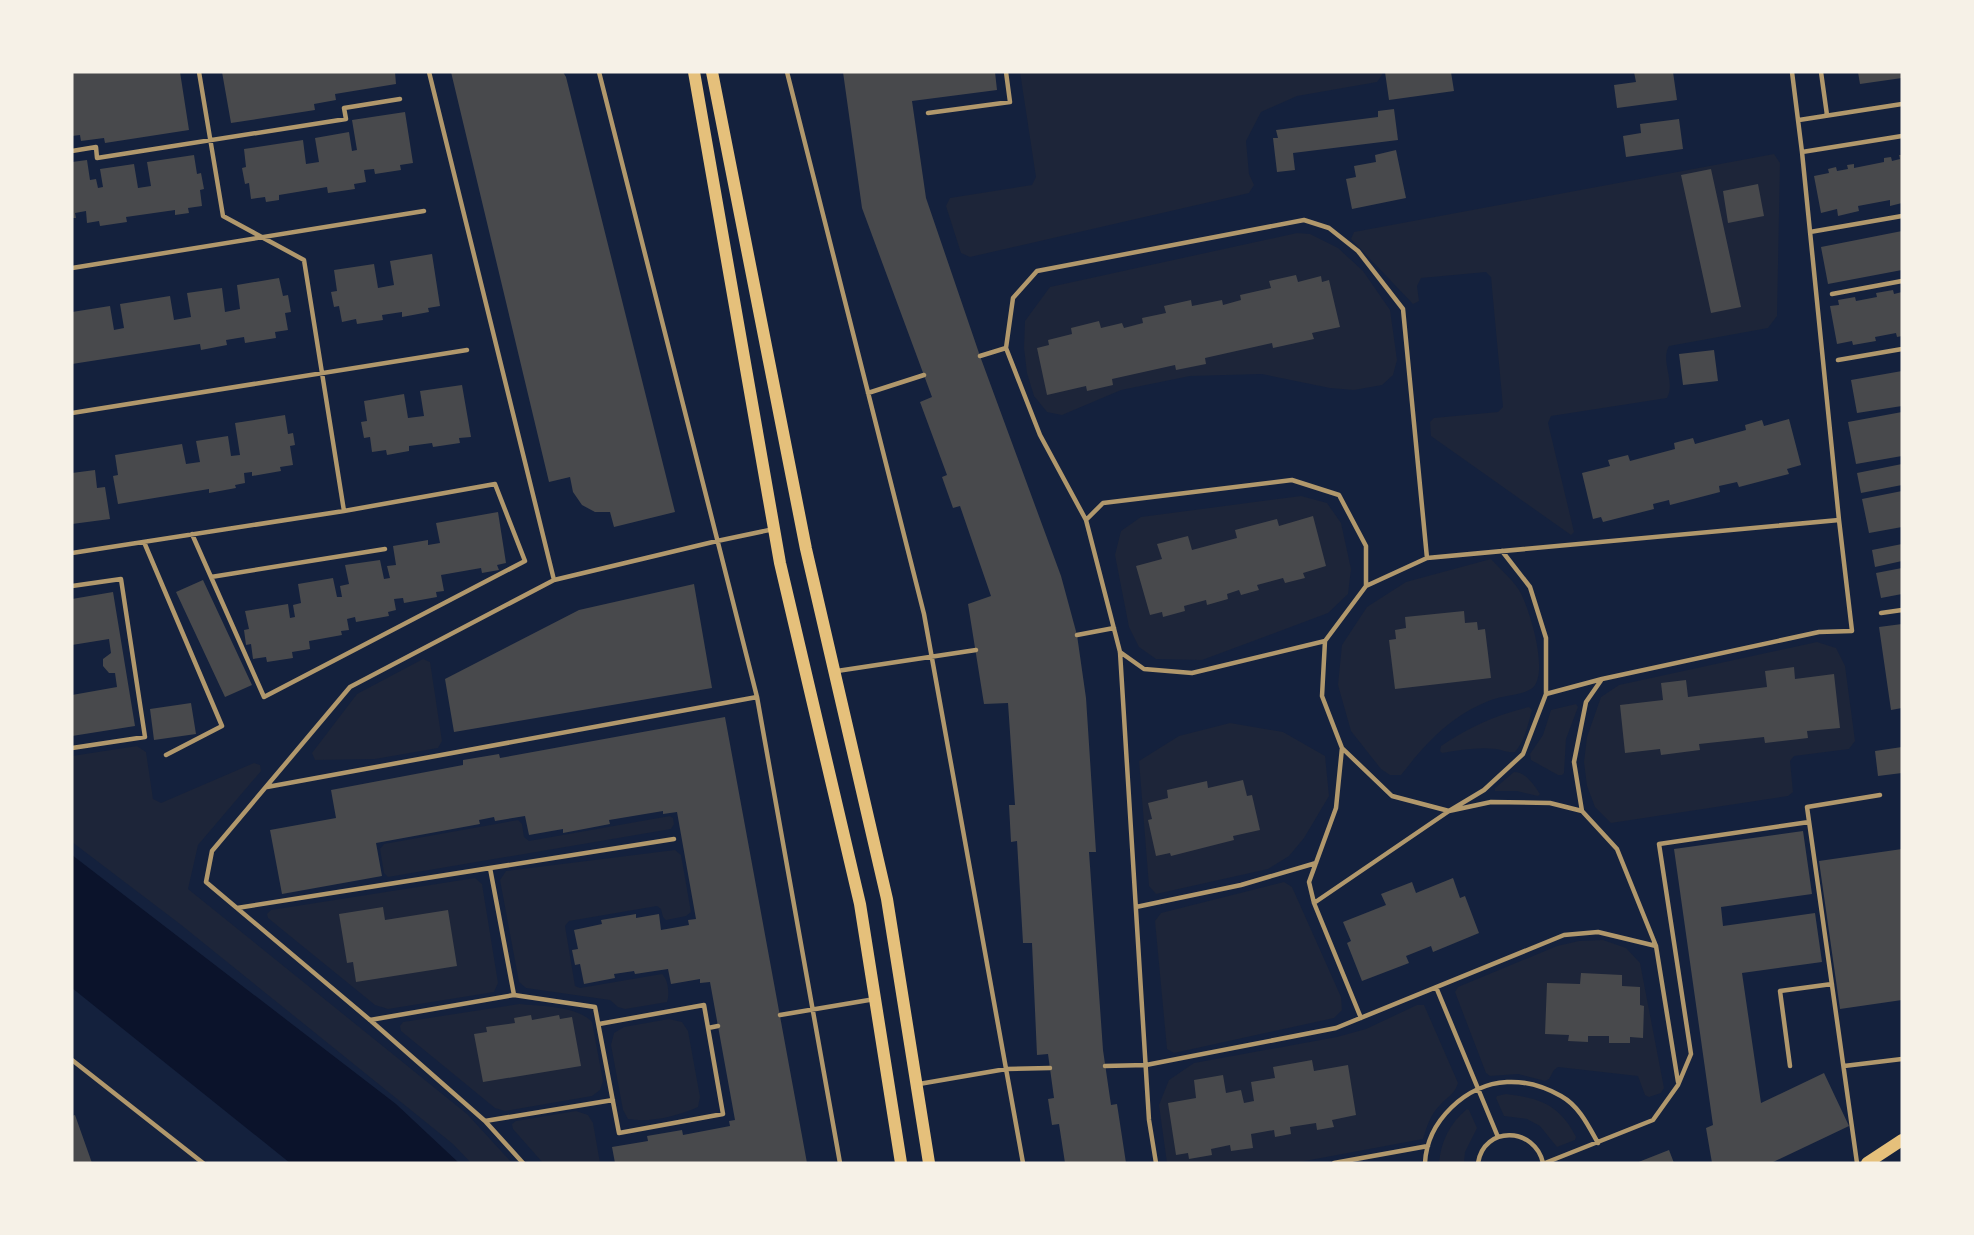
<svg xmlns="http://www.w3.org/2000/svg" width="1974" height="1235" font-family="Figtree,sans-serif">
	<rect width="100%" height="100%" fill="#14213d"/>
	<path fill="#1d2539" d="M1020,72H1382V75L1377,82L1297,96L1261,112L1246,141L1249,174L1254,185L1249,193L970,257L961,253L946,206L950,198L1032,185L1036,177Z
		M1774,154L1780,163L1777,316L1768,328L1669,346C1660,361 1676,382 1667,398L1551,416L1548,423L1574,532L1571,535L1431,436L1430,422L1434,418L1498,412L1503,407L1491,277L1486,272L1421,278L1417,286L1419,301L1413,304L1351,239L1354,232Z
		M1297,233L1310,234L1338,248L1363,271L1390,310L1397,360L1393,375L1382,385L1354,390L1330,388L1262,374L1190,376L1121,390L1062,415L1047,412L1034,396L1027,373L1024,348L1025,321L1050,287Z
		M1301,496L1327,503L1341,523L1351,569L1348,594L1328,613L1202,660L1156,659L1139,647L1129,627L1115,555L1121,531L1141,517Z
		M1491,559C1500,569 1512,579 1519,590C1529,606 1551,677 1531,689C1519,696 1503,695 1491,700C1450,716 1427,742 1401,775H1390L1381,769L1351,731L1338,685L1342,645L1367,607L1406,582Z
		M1817,642L1836,648L1845,666L1855,741L1849,749L1794,756L1790,761L1793,792L1788,796L1611,823L1595,807L1587,786L1584,762L1587,737L1601,697L1619,685Z
		M423,659L430,662L442,741L438,748L375,759L315,760L312,753L357,694Z
		M1576,704L1578,707L1566,739L1564,773L1562,775H1558L1531,760L1530,754L1543,735L1551,710Z
		M1529,707L1532,710C1528,725 1525,740 1515,752C1507,753 1503,750 1496,749C1478,747 1460,750 1442,753L1440,751L1441,746C1469,727 1496,715 1529,707Z
		M1230,723L1283,732L1325,756L1329,796L1304,838L1289,856L1268,869L1156,894L1149,886L1139,761L1179,736Z
		M137,746L146,752L153,799L161,803L254,763L260,765L261,771L198,845L188,889L467,1114L512,1163H471L453,1144L180,924L72,842V756Z
		M1514,772C1526,772 1534,785 1540,794L1538,796L1517,791H1495V788Z
		M670,816L673,818L674,824L671,829L388,877L384,873L380,849L384,844L518,820L522,824L524,837L529,841Z
		M675,850L681,855L691,912L686,916L666,920L663,917L661,909L657,906L569,921L565,926L575,986L580,988L662,974C668,979 670,994 667,1002L625,1009L618,1007L610,1000L526,988L519,982L500,880L506,871Z
		M475,878L482,884L498,983L494,992L388,1009L375,1005L268,918L267,914L271,910Z
		M1284,882L1292,887L1341,997L1342,1010L1334,1018L1174,1053L1167,1049L1155,921L1161,913Z
		M1603,940L1626,948L1640,963L1664,1088L1661,1093L1649,1097L1645,1095L1638,1076L1558,1067L1554,1070L1549,1079L1545,1081L1518,1074L1490,1076L1486,1073L1455,992L1458,987L1557,946L1579,941Z
		M519,1004C540,1006 578,1006 592,1022L603,1081L600,1090L592,1096L505,1111L495,1108L401,1031L400,1026L403,1022Z
		M1417,1005H1424L1458,1083C1455,1094 1447,1097 1440,1105C1430,1115 1427,1126 1423,1139L1294,1163H1167L1159,1105L1169,1080L1194,1063L1337,1037L1366,1029Z
		M669,1019L682,1022L688,1031L700,1097L698,1107C678,1116 650,1123 628,1119L623,1110L611,1045L614,1033L624,1027Z
		M1506,1094C1540,1098 1560,1105 1576,1137L1575,1140L1557,1147L1540,1126L1527,1119L1504,1116L1496,1098L1497,1096Z
		M1467,1109L1469,1110L1477,1128L1465,1152L1464,1163H1439C1441,1141 1450,1123 1467,1109Z
		M576,1111L588,1115L593,1123L600,1163H543L513,1129L512,1124L516,1121Z"/>
	<path fill="#0b132b" d="M72,855L396,1104L459,1163H290L72,988Z"/>
	<path fill="#48494c" d="M72,72H180L189,130L105,143L104,138L81,141L80,135L72,136Z
		M222,72H395L396,84L335,94L336,100L314,104L315,110L231,123Z
		M451,72H563L566,77L675,512L614,527L610,512H595L582,505L573,492L570,477L549,482Z
		M843,72H995L997,90L912,101L926,198L980,356L1061,576L1077,635L1086,698L1096,852H1089L1103,1050L1111,1105L1117,1104L1126,1163H1065L1059,1124L1052,1125L1048,1099L1054,1098L1048,1054L1037,1055L1032,943H1023L1017,841L1011,842L1009,805H1015L1008,703L984,704L968,604L991,596L960,506L953,508L942,477L947,475L920,402L932,397L862,208Z
		M1385,72H1451L1454,91L1389,100Z
		M1634,72H1673L1677,100L1617,108L1614,85L1636,82Z
		M1858,72H1902V78L1860,84Z
		M1394,109L1398,140L1293,153L1295,170L1277,172L1273,138H1278L1276,130L1378,117V111Z
		M405,112L413,163L400,165L401,170L375,174L374,169L364,170L366,182L354,184L355,189L328,193L327,187L279,195V200L266,202L265,197L251,199L249,183L245,184L242,168L246,167L244,149L303,140L306,164L319,162L315,138L349,132L352,151L357,150L352,120Z
		M1679,119L1683,149L1626,157L1623,136L1641,133L1640,124Z
		M1396,150L1406,198L1352,209L1346,179L1356,177L1354,166L1376,162L1375,155Z
		M194,155L197,174L201,173L204,189L200,190L202,206L188,208L189,213L175,215V210L126,217L127,222L100,226L99,221L87,223L86,211L75,213L76,218H72V162L87,160L90,180L96,179L98,188L103,187L100,169L134,164L138,188L151,186L147,162Z
		M1899,155H1902V203L1890,206V200L1858,206L1859,211L1838,216L1837,209L1821,213L1814,176L1829,173L1828,169L1836,167L1837,171L1848,169L1847,165L1854,164V168L1884,162V158L1891,157L1892,161L1900,159Z
		M1711,169L1741,307L1711,313L1681,175Z
		M1758,184L1764,216L1728,223L1723,191Z
		M1902,231V270L1828,284L1821,247Z
		M432,254L440,306L428,308L429,312L402,317V312L382,315L383,320L357,324L356,319L342,322L339,306L334,307L331,292L337,291L334,270L374,264L378,288L394,285L390,261Z
		M1296,275L1298,282L1321,276L1322,282L1329,280L1340,327L1312,333L1314,339L1273,348L1272,343L1205,358L1206,364L1176,370L1175,365L1112,379L1113,385L1087,391L1086,386L1047,395L1037,348L1049,345L1048,340L1072,334L1071,328L1099,321L1101,328L1122,323L1124,328L1143,323L1142,318L1166,313L1164,306L1191,300L1192,306L1222,300L1223,305L1241,300L1240,295L1271,288L1269,281Z
		M279,278L283,296L288,295L291,312L285,313L288,330L275,332L276,338L245,343L244,337L226,340L227,345L201,350L200,344L72,364V312L110,306L114,330L124,328L120,304L170,296L174,320L191,317L187,293L222,288L225,312L240,309L237,285Z
		M1893,290L1894,294L1902,292V336L1897,337L1896,333L1875,337L1876,341L1853,345L1852,341L1837,344L1830,306L1839,305L1838,300L1855,297L1856,301L1877,297L1876,293Z
		M1714,350L1718,381L1683,385L1679,354Z
		M1902,371V406L1857,413L1851,380Z
		M462,385L471,437L459,438L460,443L433,447L432,443L409,446V451L387,455L386,450L372,452L370,437L364,438L361,422L367,421L364,401L404,394L408,418L424,416L420,391Z
		M1902,412V456L1856,464L1848,422Z
		M285,415L288,434L293,433L295,445L290,446L293,465L280,467L281,471L252,476V472L244,473L245,483L235,485L236,488L209,493V489L118,504L113,476L118,475L115,455L182,444L186,464L200,462L196,441L228,436L231,456L240,455L235,423Z
		M1789,419L1801,465L1787,469L1789,474L1739,487L1737,482L1719,486L1720,492L1670,505L1669,500L1653,504L1654,509L1603,522L1601,517L1593,519L1582,473L1610,466L1608,460L1628,455L1630,461L1675,449L1674,443L1693,438L1695,444L1746,430L1745,425L1762,420L1764,426Z
		M1902,464V485L1861,493L1857,473Z
		M95,470L97,488L105,487L110,519L72,524V473Z
		M1902,491V527L1869,533L1862,499Z
		M498,512L506,563L497,565L499,570L482,573L481,568L441,575L444,591L436,592L437,597L404,603L403,598L394,599L396,610L388,612L389,616L356,622L355,617L347,619L349,630L341,631L342,635L309,641L310,649L292,652L293,658L267,662L266,657L253,659L251,644L246,645L244,630L249,629L245,611L288,604L290,618L295,617L293,605L301,603L298,584L333,578L337,597H342L340,586L349,584L345,565L380,560L384,579L390,578L387,566L396,565L393,546L428,540V545L440,543L436,523Z
		M1313,516L1326,566L1303,573L1305,578L1285,583L1283,578L1257,585L1259,590L1241,595L1239,590L1227,594L1228,599L1207,605L1206,600L1184,606L1185,611L1163,617L1162,612L1150,615L1136,566L1162,559L1157,544L1188,536L1192,550L1237,538L1235,530L1277,519L1279,526Z
		M1902,544V561L1875,567L1872,550Z
		M1902,568V594L1881,598L1876,573Z
		M203,580L252,685L225,697L176,592Z
		M694,584L712,688L454,732L445,679L579,610Z
		M113,592L135,726L72,736V695L117,687L115,673H109L103,666V659L111,653L109,639L72,645V599Z
		M1464,611L1465,623L1477,622L1478,630L1485,629L1491,678L1395,689L1389,640L1396,639L1395,630L1406,628L1405,617Z
		M1902,624V708L1891,710L1879,627Z
		M1794,667L1795,679L1834,674L1840,728L1807,731L1808,738L1765,743L1764,737L1699,744L1700,750L1661,755L1660,749L1625,753L1620,705L1663,700L1661,683L1686,680L1688,697L1767,687L1765,671Z
		M191,703L196,734L154,740L150,709Z
		M725,717L807,1163H615L612,1147L648,1141L647,1136L682,1130L683,1135L730,1126L729,1121L735,1120L710,982L700,983V979L671,984L668,969L635,974L634,971L614,974L615,978L584,984L580,964L575,965L572,950L578,949L574,930L602,924L601,920L636,914V918L659,914L661,930L689,925L688,920L696,919L677,812L663,814V811L609,820L610,824L563,833V829L529,835L525,816L495,821L494,817L479,820L480,824L376,843L382,876L282,894L270,830L336,818L331,790L463,765V760L499,754L500,758Z
		M1902,747V773L1878,776L1875,751Z
		M1243,780L1247,796L1252,795L1260,830L1233,836L1234,840L1171,856L1170,853L1156,856L1148,820L1152,819L1148,803L1168,798L1167,790L1207,781L1208,788Z
		M1803,831L1812,894L1721,907L1723,926L1815,913L1822,962L1742,973L1761,1103L1824,1073L1849,1126L1771,1163H1712L1706,1128L1713,1125L1674,849Z
		M1902,849V1000L1840,1009L1819,861Z
		M1453,878L1460,898L1465,896L1479,933L1433,952L1431,946L1406,956L1409,963L1362,981L1347,943L1351,941L1343,922L1386,905L1381,894L1412,882L1416,893Z
		M383,907L385,920L448,910L457,966L356,982L353,962L347,963L339,914Z
		M1581,973L1622,975V986L1640,987V1005L1644,1006L1643,1038L1630,1037V1043H1609V1036H1588V1042L1568,1041L1569,1035L1545,1034L1547,983L1580,984Z
		M531,1015L532,1020L559,1015L560,1019L572,1017L581,1066L483,1082L474,1034L487,1032L486,1027L515,1023L514,1018Z
		M1312,1060L1314,1071L1348,1065L1356,1115L1332,1120L1334,1127L1317,1130L1316,1123L1290,1127L1291,1134L1275,1137L1274,1130L1251,1134L1253,1148L1231,1151L1230,1145L1211,1149L1212,1155L1189,1159L1188,1153L1176,1155L1168,1103L1196,1098L1194,1080L1223,1075L1226,1093L1241,1090L1244,1103L1254,1101L1251,1082L1275,1078L1273,1067Z
		M75,1115L92,1163H72V1116Z
		M1669,1150L1674,1163H1636Z"/>
	<g fill="none" stroke-linecap="round" stroke-linejoin="round">
		<path stroke="#b1986c" stroke-width="4.5" d="M429,72L554,580
			M599,72L757,697L840,1163
			M787,72L924,614L1023,1163
			M1821,72L1827,115
			M928,113L1010,102L1006,72
			M1799,120L1902,104
			M72,151L96,147L97,158L346,119L344,108L400,99
			M1802,152L1902,136
			M1810,232L1902,216
			M72,268L424,211
			M1832,294L1902,281
			M980,356L1006,348
			M1838,360L1902,349
			M868,393L924,375
			M72,413L467,350
			M1086,520L1103,503L1292,480L1339,495L1366,546V586
			M192,534L264,697L525,561L495,484L344,511
			M144,542L222,726L166,755
			M1502,551L1530,587L1546,638V694L1523,754L1484,790L1449,811L1392,796L1342,748L1322,696L1325,641L1366,586L1427,558L1839,520
			M72,553L344,511L304,260L223,216L199,72
			M211,577L385,549
			M72,586L121,579L145,737L72,748
			M1881,613L1902,610
			M1077,635L1114,628
			M1120,652L1144,669L1192,673L1325,641
			M837,671L976,650
			M1602,679L1586,702L1574,762L1582,811L1617,849L1656,946L1678,1082
			M1546,694L1602,679L1819,632L1852,631L1839,520L1802,152L1792,72
			M1342,748L1336,808L1309,882L1314,903L1361,1018
			M267,787L757,697
			M490,868L514,995
			M1314,903L1449,811L1491,802L1550,803L1582,811
			M1136,907L1241,885L1316,863
			M237,908L674,839
			M1436,987L1498,1137
			M780,1015L875,999
			M370,1020L514,995L595,1007L619,1133L723,1114L704,1005L599,1024
			M708,1028L718,1026
			M72,1060L203,1163
			M1105,1066L1146,1065L1336,1028L1564,935L1598,932L1656,946
			M1790,1066L1780,991L1832,984
			M1844,1066L1902,1059
			M919,1084L1006,1069L1050,1068
			M485,1121L613,1100
			M523,1163L485,1121L370,1020L206,882L212,851L350,687L554,580L717,541L774,529
			M1156,1163L1149,1120L1120,652L1086,520L1040,435L1006,348L1013,298L1037,271L1304,220L1329,228L1358,251L1403,309L1427,558
			M1334,1163L1428,1146
			M1425,1163C1427,1121 1466,1084 1507,1082C1526,1081 1545,1087 1561,1096C1579,1106 1588,1125 1598,1143
			M1478,1163C1484,1125 1535,1127 1543,1163
			M1545,1163L1653,1120L1678,1085L1691,1054L1659,844L1809,822
			M1857,1163L1807,807L1880,795"/>
		<path stroke="#e5c07b" stroke-width="12" d="M694,72L780,563L860,904L901,1163
			M712,72L806,549L887,899L929,1163
			M1867,1163L1902,1140"/>
	</g>
	<rect width="1974" height="1235" fill="none" stroke="#f6f1e7" stroke-width="147"/>
</svg>
